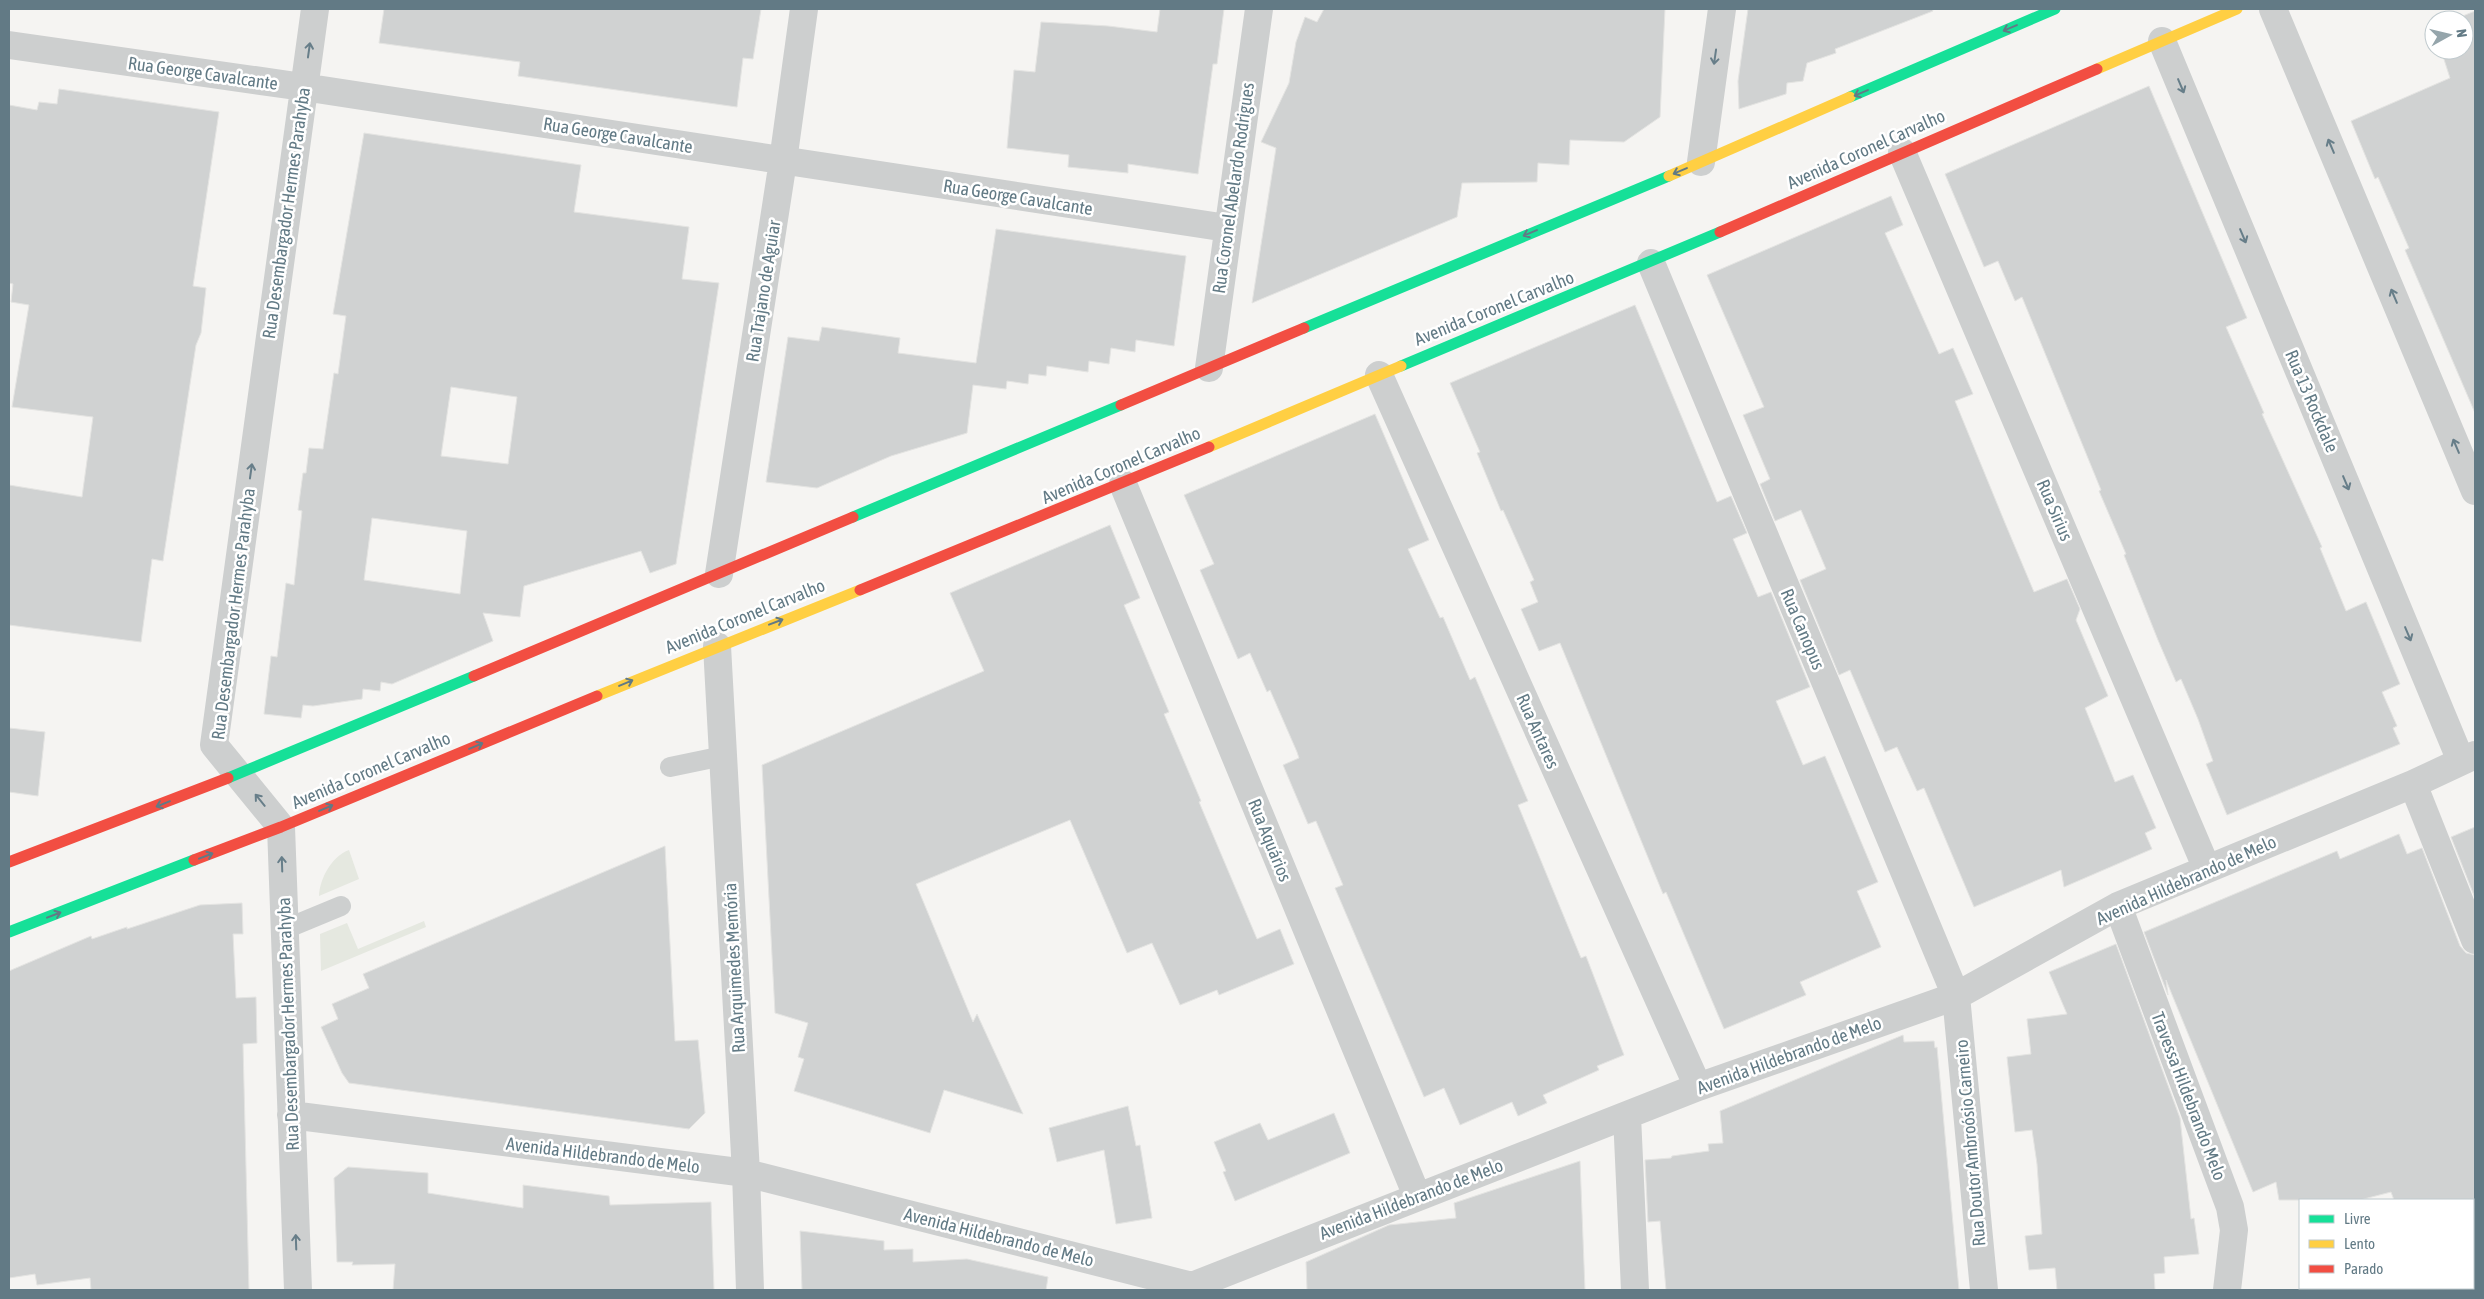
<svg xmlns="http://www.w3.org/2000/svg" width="2484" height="1299" font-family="'Asap Condensed',sans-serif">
	<rect width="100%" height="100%" fill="#f5f4f2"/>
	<path fill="#e5e8e0" d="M349,850L359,879L319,896C320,878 332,856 349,850Z
		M424,921L426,927L321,971L320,934L347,923L358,949Z"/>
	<path fill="#d0d2d2" stroke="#e4e4e2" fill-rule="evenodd" d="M384,9H761L753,59L743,58L737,107L518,76L520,62L379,43Z
		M1160,9H1224L1217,64H1213L1198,174L1128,164V173L1068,167L1069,155L1007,148L1014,70L1035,72L1041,22L1108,26L1157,32Z
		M1324,9H1665L1660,117L1624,142L1570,140L1569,165L1538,163L1537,182L1462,183L1457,217L1252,303L1276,148L1261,142L1289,83L1296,42L1305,17L1317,22Z
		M1748,9H1932L1933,11L1835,49L1836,53L1807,63L1803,81L1787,83L1786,94L1739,109L1738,81Z
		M2475,11V413L2405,250L2409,248L2378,177L2375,179L2351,121L2450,78L2441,50H2464V20H2453Z
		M2149,86L2247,318L2226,327L2264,413L2262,414L2322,547L2320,548L2346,611L2366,602L2400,684L2382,692L2397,726L2393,728L2400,744L2227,815L2206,764L2213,761L2198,719L2181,679L2176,682L2158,640L2124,555L2126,554L2099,491L2101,490L2022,297L2015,301L1998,261L1984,267L1945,174Z
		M59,89L219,112L193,286L206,288L201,333L196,345L163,561L152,559L141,642L9,625V485L82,497L93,417L12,407L29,305L11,302L13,284L9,283V105L37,110L39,102L57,104Z
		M364,133L581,165L574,212L689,227L682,279L719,283L676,564L650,573L641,551L524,586L520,617L483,613L493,641L392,684L381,682L380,691L363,689L362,699L313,706L303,705L301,718L264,714L271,656L277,657L286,583L294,585L302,511L298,510L303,473H306L309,448L323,449L334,373L338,374L346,316L333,314ZM451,387L517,397L508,464L441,456ZM372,518L467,531L460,594L364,580Z
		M1891,196L1903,225L1885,233L1939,354L1953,348L1973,394L1955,401L2005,523L2034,592L2067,579L2080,609L2076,620L2108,696L2085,708L2115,782L2133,775L2156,828L2145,833L2152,849L2064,887L2061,870L1974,907L1924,788L1917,791L1897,747L1885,752L1850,670L1839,675L1800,580L1826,569L1801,510L1775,521L1760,484L1770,479L1743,415L1764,407L1707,275Z
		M996,229L1186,256L1174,346L1136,340L1135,352L1111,348L1109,364L1089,361L1088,372L1047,366L1046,376L1029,374L1028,384L1007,381L1006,389L973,385L967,433L891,456L817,488L766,482L788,337L819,341L822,327L900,338L898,353L976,363Z
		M1635,305L1717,502L1731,496L1747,533L1733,539L1758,597L1771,592L1810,687L1776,701L1803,765L1825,756L1878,882L1857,891L1881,947L1800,982L1806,995L1724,1029L1666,892L1663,894L1560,643L1539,651L1521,609L1538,602L1530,582L1534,580L1503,510L1501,511L1477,453L1480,452L1450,383Z
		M1375,414L1429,540L1408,549L1440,618L1443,617L1470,680L1475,677L1528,801L1518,805L1581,958L1586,956L1624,1055L1597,1066L1599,1070L1543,1095L1547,1103L1518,1116L1512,1102L1460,1125L1444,1088L1424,1097L1335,888L1343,885L1316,821L1308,824L1283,765L1299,758L1297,752L1270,690L1267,692L1250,653L1238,659L1200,570L1214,564L1184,495Z
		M1110,525L1140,598L1124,605L1169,712L1164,714L1201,801L1199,802L1257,939L1280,929L1294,964L1219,995L1217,990L1180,1005L1152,943L1127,953L1070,820L916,884L973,1022L977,1014L1023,1114L944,1090L930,1133L794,1091L804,1059L798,1057L808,1023L775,1013L762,765L984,671L950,593Z
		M9,728L45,732L38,796L9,792Z
		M2475,827V898L2451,837Z
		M2399,834L2407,854L2422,848L2460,946L2466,953L2475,955V1200H2394L2391,1192L2360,1200H2279L2276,1182L2253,1192L2166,980L2168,995L2144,932L2337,851L2340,859Z
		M665,846L675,1041L698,1040L705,1113L689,1129L349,1083L342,1073L321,1027L338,1019L332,1004L369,988L363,974Z
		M242,903L243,934H233L236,998L256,997L257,1043L243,1044L249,1290H91L90,1278L37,1285L35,1274L9,1278V971L91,936L92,939L127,927V929L200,905Z
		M2116,944L2180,1118L2191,1219L2194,1218L2199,1254L2164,1257L2165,1273L2154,1274L2155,1290H2057L2055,1268L2029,1270L2025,1236L2042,1234L2037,1164L2032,1130L2015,1132L2007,1057L2031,1054L2027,1019L2067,1014L2049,972Z
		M1903,1035L1904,1042L1934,1041L1935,1048L1937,1047L1959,1290H1666L1660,1221L1648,1222L1645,1160L1671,1158L1672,1156L1709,1151L1708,1144L1723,1143L1720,1111Z
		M1128,1106L1136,1146L1140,1145L1152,1218L1116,1224L1104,1150L1057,1162L1049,1128Z
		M1334,1113L1350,1153L1235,1201L1223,1172L1226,1171L1214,1142L1260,1123L1268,1140Z
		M1580,1161L1585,1290H1307L1306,1262L1389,1225L1456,1218L1454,1203Z
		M348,1167L428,1173V1193L523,1208V1185L609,1196L610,1205L711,1202L714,1290H393L395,1264L352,1265L353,1262H337L334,1178Z
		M800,1231L884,1241V1250L913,1249V1262L967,1259L1048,1277L1046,1290H802Z"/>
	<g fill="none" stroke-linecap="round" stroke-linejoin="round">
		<path stroke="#cdcfcf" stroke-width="20" d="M670,767L723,756
			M283,930L341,906"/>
		<path stroke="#cdcfcf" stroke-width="28" d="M2273,9L2475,491
			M2162,41L2461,761
			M9,45L303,87L1227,228
			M1902,152L2207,869
			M1701,162L1722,9
			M1651,263L1956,996L1984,1290
			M1209,368L1259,9
			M1379,375L1698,1087
			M1123,484L1417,1196
			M719,574L783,161L804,9
			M717,646L746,1173L750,1290
			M2413,784L2475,940
			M2118,906L2230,1207L2234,1230L2227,1290
			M291,1115L746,1173L1192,1286L1698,1087L1956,996L2118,906L2413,784L2475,755
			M1627,1116L1635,1290
			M298,1290L281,827L214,745L315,9"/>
		<path stroke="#16e098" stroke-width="11" d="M1850,97L2055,9
			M1304,328L1669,176
			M1401,366L1720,232
			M853,517L1121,405
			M228,778L474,676
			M9,932L194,860"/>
		<path stroke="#ffcf43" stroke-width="11" d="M2097,69L2237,9
			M1669,176L1850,97
			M1209,447L1401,366
			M597,696L860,590"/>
		<path stroke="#f24e42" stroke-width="11" d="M1720,232L2097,69
			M1121,405L1304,328
			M860,590L1209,447
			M474,676L853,517
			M194,860L281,827L597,696
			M9,862L228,778"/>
	</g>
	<defs><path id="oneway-shaft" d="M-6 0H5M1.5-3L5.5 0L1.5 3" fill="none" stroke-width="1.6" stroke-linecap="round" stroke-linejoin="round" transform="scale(1.25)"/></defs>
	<g stroke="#627a85">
		<use href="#oneway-shaft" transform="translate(2010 28) rotate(157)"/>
		<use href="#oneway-shaft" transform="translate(1861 93) rotate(157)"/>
		<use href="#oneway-shaft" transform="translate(1680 171) rotate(157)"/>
		<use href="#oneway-shaft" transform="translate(1530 233) rotate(157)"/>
		<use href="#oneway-shaft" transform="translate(776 622) rotate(-21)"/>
		<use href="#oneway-shaft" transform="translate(626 683) rotate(-23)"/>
		<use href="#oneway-shaft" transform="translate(476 746) rotate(-23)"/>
		<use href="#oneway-shaft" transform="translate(163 804) rotate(158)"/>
		<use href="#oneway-shaft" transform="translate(326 808) rotate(-23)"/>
		<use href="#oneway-shaft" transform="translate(206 856) rotate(-21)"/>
		<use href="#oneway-shaft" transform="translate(54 915) rotate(-21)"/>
	</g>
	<g stroke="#677e89">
		<use href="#oneway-shaft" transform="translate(309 50) rotate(-82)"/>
		<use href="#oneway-shaft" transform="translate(1715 57) rotate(98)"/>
		<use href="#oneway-shaft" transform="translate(2181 86) rotate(67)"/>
		<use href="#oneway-shaft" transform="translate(2331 146) rotate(-113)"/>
		<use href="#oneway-shaft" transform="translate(2243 236) rotate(67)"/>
		<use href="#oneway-shaft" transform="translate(2394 296) rotate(-113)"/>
		<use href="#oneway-shaft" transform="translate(2456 446) rotate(-113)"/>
		<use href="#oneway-shaft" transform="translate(251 471) rotate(-82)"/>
		<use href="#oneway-shaft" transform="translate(2346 483) rotate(67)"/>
		<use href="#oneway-shaft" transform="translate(2408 634) rotate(67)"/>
		<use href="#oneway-shaft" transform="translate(260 800) rotate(-129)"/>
		<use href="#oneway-shaft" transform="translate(282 864) rotate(-92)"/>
		<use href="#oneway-shaft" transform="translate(296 1242) rotate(-92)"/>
	</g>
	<g text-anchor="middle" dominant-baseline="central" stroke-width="5" stroke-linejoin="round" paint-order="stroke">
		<g font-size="18" fill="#627a85" stroke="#fff">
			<text transform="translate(203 73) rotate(8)">Rua George Cavalcante</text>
			<text transform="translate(618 135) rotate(9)">Rua George Cavalcante</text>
			<text transform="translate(1866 149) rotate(-24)">Avenida Coronel Carvalho</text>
			<text transform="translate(1233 188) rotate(-82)">Rua Coronel Abelardo Rodrigues</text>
			<text transform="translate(1018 197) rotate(9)">Rua George Cavalcante</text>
			<text transform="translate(286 213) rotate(-82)">Rua Desembargador Hermes Parahyba</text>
			<text transform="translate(763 291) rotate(-81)">Rua Trajano de Aguiar</text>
			<text transform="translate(1494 308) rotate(-22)">Avenida Coronel Carvalho</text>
			<text transform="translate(2312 401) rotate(67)">Rua 13 Rockdale</text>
			<text transform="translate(1121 465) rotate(-23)">Avenida Coronel Carvalho</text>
			<text transform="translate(2055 510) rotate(67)">Rua Sirius</text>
			<text transform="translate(233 614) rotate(-83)">Rua Desembargador Hermes Parahyba</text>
			<text transform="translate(745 616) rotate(-22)">Avenida Coronel Carvalho</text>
			<text transform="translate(1803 629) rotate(67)">Rua Canopus</text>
			<text transform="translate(1538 731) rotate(66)">Rua Antares</text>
			<text transform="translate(371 770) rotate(-23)">Avenida Coronel Carvalho</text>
			<text transform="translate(1270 840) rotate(68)">Rua Aquários</text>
			<text transform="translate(2186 880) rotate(-24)">Avenida Hildebrando de Melo</text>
			<text transform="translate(734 968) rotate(-93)">Rua Arquimedes Memória</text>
			<text transform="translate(288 1024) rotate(-92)">Rua Desembargador Hermes Parahyba</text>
			<text transform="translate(1789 1055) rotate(-20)">Avenida Hildebrando de Melo</text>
			<text transform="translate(2189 1096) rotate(69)">Travessa Hildebrando Melo</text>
			<text transform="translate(1970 1143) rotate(-95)">Rua Doutor Ambroósio Carneiro</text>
			<text transform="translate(603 1155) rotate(7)">Avenida Hildebrando de Melo</text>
			<text transform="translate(1411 1199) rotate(-21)">Avenida Hildebrando de Melo</text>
			<text transform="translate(999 1237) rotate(14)">Avenida Hildebrando de Melo</text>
		</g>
	</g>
	<rect width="2484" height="1299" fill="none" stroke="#627a85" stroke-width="20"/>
	<rect x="2299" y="1199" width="175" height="90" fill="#ffffff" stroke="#c0cace"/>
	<rect x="2309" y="1215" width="25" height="8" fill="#16e098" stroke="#c0cace"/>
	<text x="2344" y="1224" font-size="15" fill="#627a85">Livre</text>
	<rect x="2309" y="1240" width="25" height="8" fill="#ffcf43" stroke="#c0cace"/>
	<text x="2344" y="1249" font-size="15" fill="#627a85">Lento</text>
	<rect x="2309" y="1265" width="25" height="8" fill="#f24e42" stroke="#c0cace"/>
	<text x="2344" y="1274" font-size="15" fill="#627a85">Parado</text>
	<g transform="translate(2449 35) rotate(82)"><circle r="24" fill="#ffffff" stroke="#c0cace"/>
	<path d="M0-4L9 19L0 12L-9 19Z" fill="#95a5ab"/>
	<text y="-8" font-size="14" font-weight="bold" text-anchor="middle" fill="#627a85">N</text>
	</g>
</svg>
